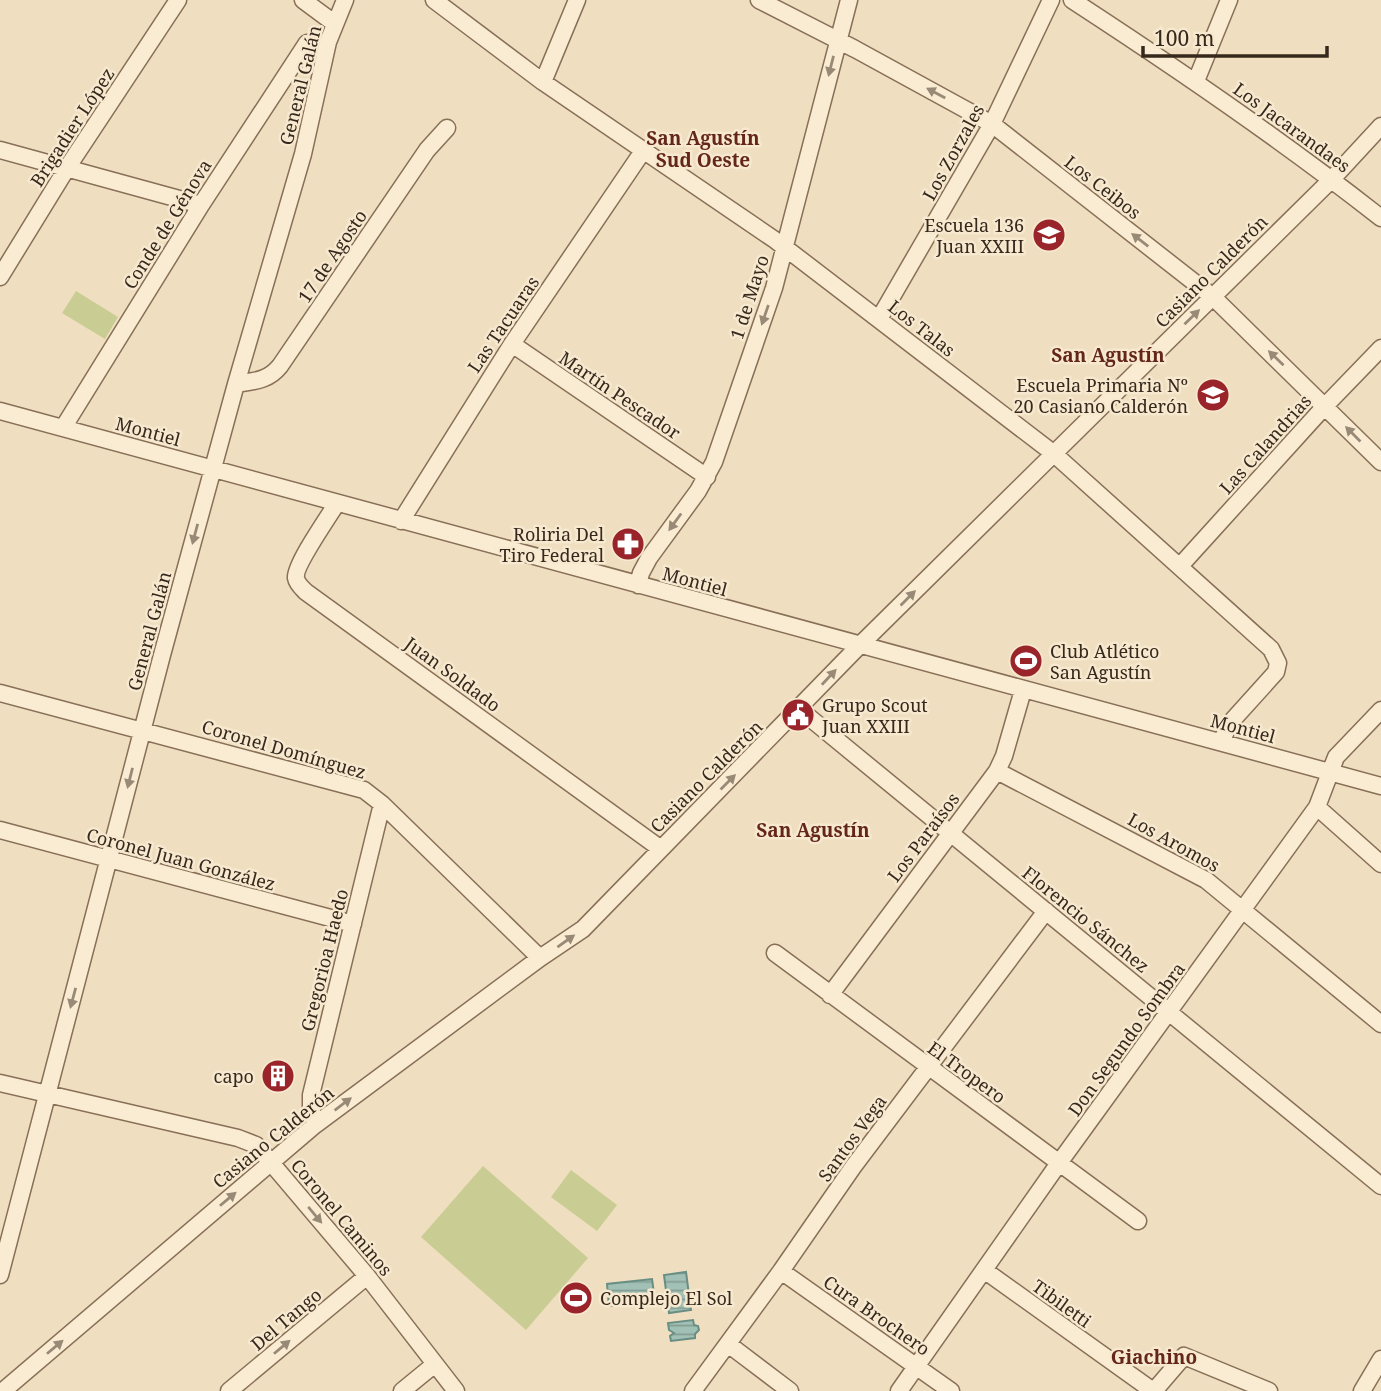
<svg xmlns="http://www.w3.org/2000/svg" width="1381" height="1391" font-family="'Noto Serif',serif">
	<defs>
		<pattern id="water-rules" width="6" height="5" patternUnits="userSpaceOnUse" patternTransform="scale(1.75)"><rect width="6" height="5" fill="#a2c1b6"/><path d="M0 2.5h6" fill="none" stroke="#859d93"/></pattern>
	</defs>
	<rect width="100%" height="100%" fill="#efdebf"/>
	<path fill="#c9cd93" d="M76,291L118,317L105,339L62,313Z
		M483,1166L588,1258L526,1330L421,1237Z
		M571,1170L617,1205L597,1231L551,1197Z"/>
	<path fill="url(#water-rules)" stroke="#698f84" stroke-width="2" d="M686,1272L691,1310L669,1313L664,1275Z
		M652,1279L655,1301L609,1306L607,1284Z
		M693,1320L694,1325L698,1326L699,1330L695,1334V1338L671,1341L670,1336L674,1333L669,1330L668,1323Z"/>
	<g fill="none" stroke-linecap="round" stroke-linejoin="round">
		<defs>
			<path id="minor" d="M303,0L334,23
				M434,0L543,82L775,240L1053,453L1271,649L1278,663L1276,672L1230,723L1221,742
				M759,0L855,49L992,124L1213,297L1381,462
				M1072,0C1178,69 1282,140 1381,218
				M1196,81L1229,0
				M543,82L577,0
				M0,150L201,205
				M0,277L67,168L178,0
				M879,319L992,124L1051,0
				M512,344L707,477
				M236,384C254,381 268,381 280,366L427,150L447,128
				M0,411L1381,786
				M63,428L201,205L307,43
				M337,503C329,516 294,566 296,578C297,584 302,588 306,592L661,849
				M401,521L512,344L643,151
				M1180,566L1325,406L1381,348
				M638,585L641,573L649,558L698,491L714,462L774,288L849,0
				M0,693L364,790L382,804L540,958
				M799,709L1381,1186
				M997,771L1206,880L1381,1024
				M1317,807L1381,864
				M0,830L353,924
				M775,953L1138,1221
				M830,995L997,771L1004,756L1023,690
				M0,1083L238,1138L256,1145L367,1276L456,1391
				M315,1125L311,1107V1095L382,804
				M984,1270L1153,1391
				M781,1271L951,1391
				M0,1275L162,655L236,384L303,154L328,42L345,0
				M728,1344L790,1391
				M3,1391L315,1125L540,958L583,929L859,646L1332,179L1381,126
				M229,1391L367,1276
				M402,1391L435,1364
				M693,1391L781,1271L853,1167L1046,911
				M899,1391L1059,1163L1317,807L1336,757L1381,710
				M1154,1391L1184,1356L1269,1391
				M1362,1391L1381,1359"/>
		</defs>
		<use href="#minor" stroke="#886f57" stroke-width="19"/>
		<use href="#minor" stroke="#faecd2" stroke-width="16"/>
	</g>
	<defs><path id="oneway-solid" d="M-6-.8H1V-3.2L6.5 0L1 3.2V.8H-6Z" transform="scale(1.75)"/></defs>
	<g fill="#988a77">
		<use href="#oneway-solid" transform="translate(831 66) rotate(104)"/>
		<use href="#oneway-solid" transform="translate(936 93) rotate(-152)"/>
		<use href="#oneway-solid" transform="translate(1140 240) rotate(-142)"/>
		<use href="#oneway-solid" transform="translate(765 315) rotate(109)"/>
		<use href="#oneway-solid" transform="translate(1192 317) rotate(-44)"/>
		<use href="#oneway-solid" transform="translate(1276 358) rotate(-136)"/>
		<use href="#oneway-solid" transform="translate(1353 434) rotate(-135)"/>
		<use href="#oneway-solid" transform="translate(675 522) rotate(126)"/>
		<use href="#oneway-solid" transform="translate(195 534) rotate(105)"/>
		<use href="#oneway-solid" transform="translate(908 598) rotate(-45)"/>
		<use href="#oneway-solid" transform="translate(829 677) rotate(-47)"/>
		<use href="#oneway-solid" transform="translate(130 778) rotate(104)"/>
		<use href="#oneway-solid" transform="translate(728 782) rotate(-45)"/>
		<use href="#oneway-solid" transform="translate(566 941) rotate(-35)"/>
		<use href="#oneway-solid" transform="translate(73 998) rotate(105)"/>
		<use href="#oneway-solid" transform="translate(343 1104) rotate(-37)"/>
		<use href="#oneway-solid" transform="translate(228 1199) rotate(-40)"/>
		<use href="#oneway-solid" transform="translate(315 1215) rotate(50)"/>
		<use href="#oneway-solid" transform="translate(55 1347) rotate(-40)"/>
		<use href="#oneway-solid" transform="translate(282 1347) rotate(-40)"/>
	</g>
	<defs>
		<symbol id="school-disc" viewBox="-11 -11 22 22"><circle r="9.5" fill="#99252b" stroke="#f6e9cf"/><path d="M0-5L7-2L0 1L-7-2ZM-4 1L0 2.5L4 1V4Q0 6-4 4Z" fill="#fff"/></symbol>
		<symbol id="pharmacy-disc" viewBox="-11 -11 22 22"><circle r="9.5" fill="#99252b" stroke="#f6e9cf"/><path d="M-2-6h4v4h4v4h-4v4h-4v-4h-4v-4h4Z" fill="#fff"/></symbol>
		<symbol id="stadium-disc" viewBox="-11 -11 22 22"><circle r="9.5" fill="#99252b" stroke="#f6e9cf"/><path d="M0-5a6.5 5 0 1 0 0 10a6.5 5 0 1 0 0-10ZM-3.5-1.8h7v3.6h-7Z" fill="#fff"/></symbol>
		<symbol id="civic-disc" viewBox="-11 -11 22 22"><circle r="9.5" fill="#99252b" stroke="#f6e9cf"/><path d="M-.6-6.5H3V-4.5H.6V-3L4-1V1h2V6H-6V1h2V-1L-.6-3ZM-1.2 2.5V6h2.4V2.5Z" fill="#fff"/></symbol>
		<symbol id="building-disc" viewBox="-11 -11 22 22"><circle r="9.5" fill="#99252b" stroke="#f6e9cf"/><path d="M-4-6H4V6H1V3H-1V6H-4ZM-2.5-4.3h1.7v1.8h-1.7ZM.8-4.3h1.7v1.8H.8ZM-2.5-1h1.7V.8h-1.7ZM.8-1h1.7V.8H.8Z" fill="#fff"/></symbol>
	</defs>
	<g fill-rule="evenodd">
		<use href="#school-disc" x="1030" y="216" width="38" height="38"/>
		<use href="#school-disc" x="1194" y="376" width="38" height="38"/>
		<use href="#pharmacy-disc" x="609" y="525" width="38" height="38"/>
		<use href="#stadium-disc" x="1007" y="642" width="38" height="38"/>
		<use href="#civic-disc" x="779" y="696" width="38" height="38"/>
		<use href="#building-disc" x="259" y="1057" width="38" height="38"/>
		<use href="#stadium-disc" x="557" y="1279" width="38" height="38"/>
	</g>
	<g text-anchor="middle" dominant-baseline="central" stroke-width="5" stroke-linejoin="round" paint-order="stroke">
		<g font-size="18" fill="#37281c" stroke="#f6e9cf">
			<text transform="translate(300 85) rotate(-76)">General Galán</text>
			<text transform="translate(72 127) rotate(-57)">Brigadier López</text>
			<text transform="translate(1292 127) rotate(36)">Los Jacarandaes</text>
			<text transform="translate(953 152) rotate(-61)">Los Zorzales</text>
			<text transform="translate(1103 187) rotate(38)">Los Ceibos</text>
			<text transform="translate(167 224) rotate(-58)">Conde de Génova</text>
			<text transform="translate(332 256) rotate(-56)">17 de Agosto</text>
			<text transform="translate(1211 271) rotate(-45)">Casiano Calderón</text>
			<text transform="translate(749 297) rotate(-72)">1 de Mayo</text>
			<text transform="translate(503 324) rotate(-56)">Las Tacuaras</text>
			<text transform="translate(922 328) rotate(38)">Los Talas</text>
			<text transform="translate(620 395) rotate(34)">Martín Pescador</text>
			<text transform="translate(148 431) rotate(15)">Montiel</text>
			<text transform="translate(1265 444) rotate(-48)">Las Calandrias</text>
			<text transform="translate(695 581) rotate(15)">Montiel</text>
			<text transform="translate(149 631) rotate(-75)">General Galán</text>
			<text transform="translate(453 674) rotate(36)">Juan Soldado</text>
			<text transform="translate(1243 728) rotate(15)">Montiel</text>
			<text transform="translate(284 749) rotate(16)">Coronel Domínguez</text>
			<text transform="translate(706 776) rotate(-45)">Casiano Calderón</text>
			<text transform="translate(923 837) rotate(-53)">Los Paraísos</text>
			<text transform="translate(1174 842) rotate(29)">Los Aromos</text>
			<text transform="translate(181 859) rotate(15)">Coronel Juan González</text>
			<text transform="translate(1086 919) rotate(39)">Florencio Sánchez</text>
			<text transform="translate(324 960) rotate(-76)">Gregorioa Haedo</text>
			<text transform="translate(1126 1039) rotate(-54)">Don Segundo Sombra</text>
			<text transform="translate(967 1072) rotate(36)">El Tropero</text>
			<text transform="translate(273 1137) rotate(-39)">Casiano Calderón</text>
			<text transform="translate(852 1138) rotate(-54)">Santos Vega</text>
			<text transform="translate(342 1217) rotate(50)">Coronel Caminos</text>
			<text transform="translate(1062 1303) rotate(36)">Tibiletti</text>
			<text transform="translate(877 1315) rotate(35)">Cura Brochero</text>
			<text transform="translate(286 1319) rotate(-40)">Del Tango</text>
		</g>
		<g font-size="18" fill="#37281c" stroke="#f6e9cf" text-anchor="end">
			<text x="1024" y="225">Escuela 136<tspan x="1024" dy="21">Juan XXIII</tspan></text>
			<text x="1188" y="385">Escuela Primaria Nº<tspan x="1188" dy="21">20 Casiano Calderón</tspan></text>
			<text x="604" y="534">Roliria Del<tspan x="604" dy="21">Tiro Federal</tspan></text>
			<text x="1050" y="651" text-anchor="start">Club Atlético<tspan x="1050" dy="21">San Agustín</tspan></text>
			<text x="822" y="705" text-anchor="start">Grupo Scout<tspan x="822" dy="21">Juan XXIII</tspan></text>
			<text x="254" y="1076">capo</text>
			<text x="600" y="1298" text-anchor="start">Complejo El Sol</text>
		</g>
		<g font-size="19" font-weight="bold" fill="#65261a" stroke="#f6e9cf">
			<text x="703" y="138">San Agustín<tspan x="703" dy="22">Sud Oeste</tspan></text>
			<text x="1108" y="355">San Agustín</text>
			<text x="813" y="830">San Agustín</text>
			<text x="1154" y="1357">Giachino</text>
		</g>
	</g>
	<path d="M1143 46v10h184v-10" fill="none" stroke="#37281c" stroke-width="3.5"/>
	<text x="1154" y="46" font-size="21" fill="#37281c" stroke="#f6e9cf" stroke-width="5" paint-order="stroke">100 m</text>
</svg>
